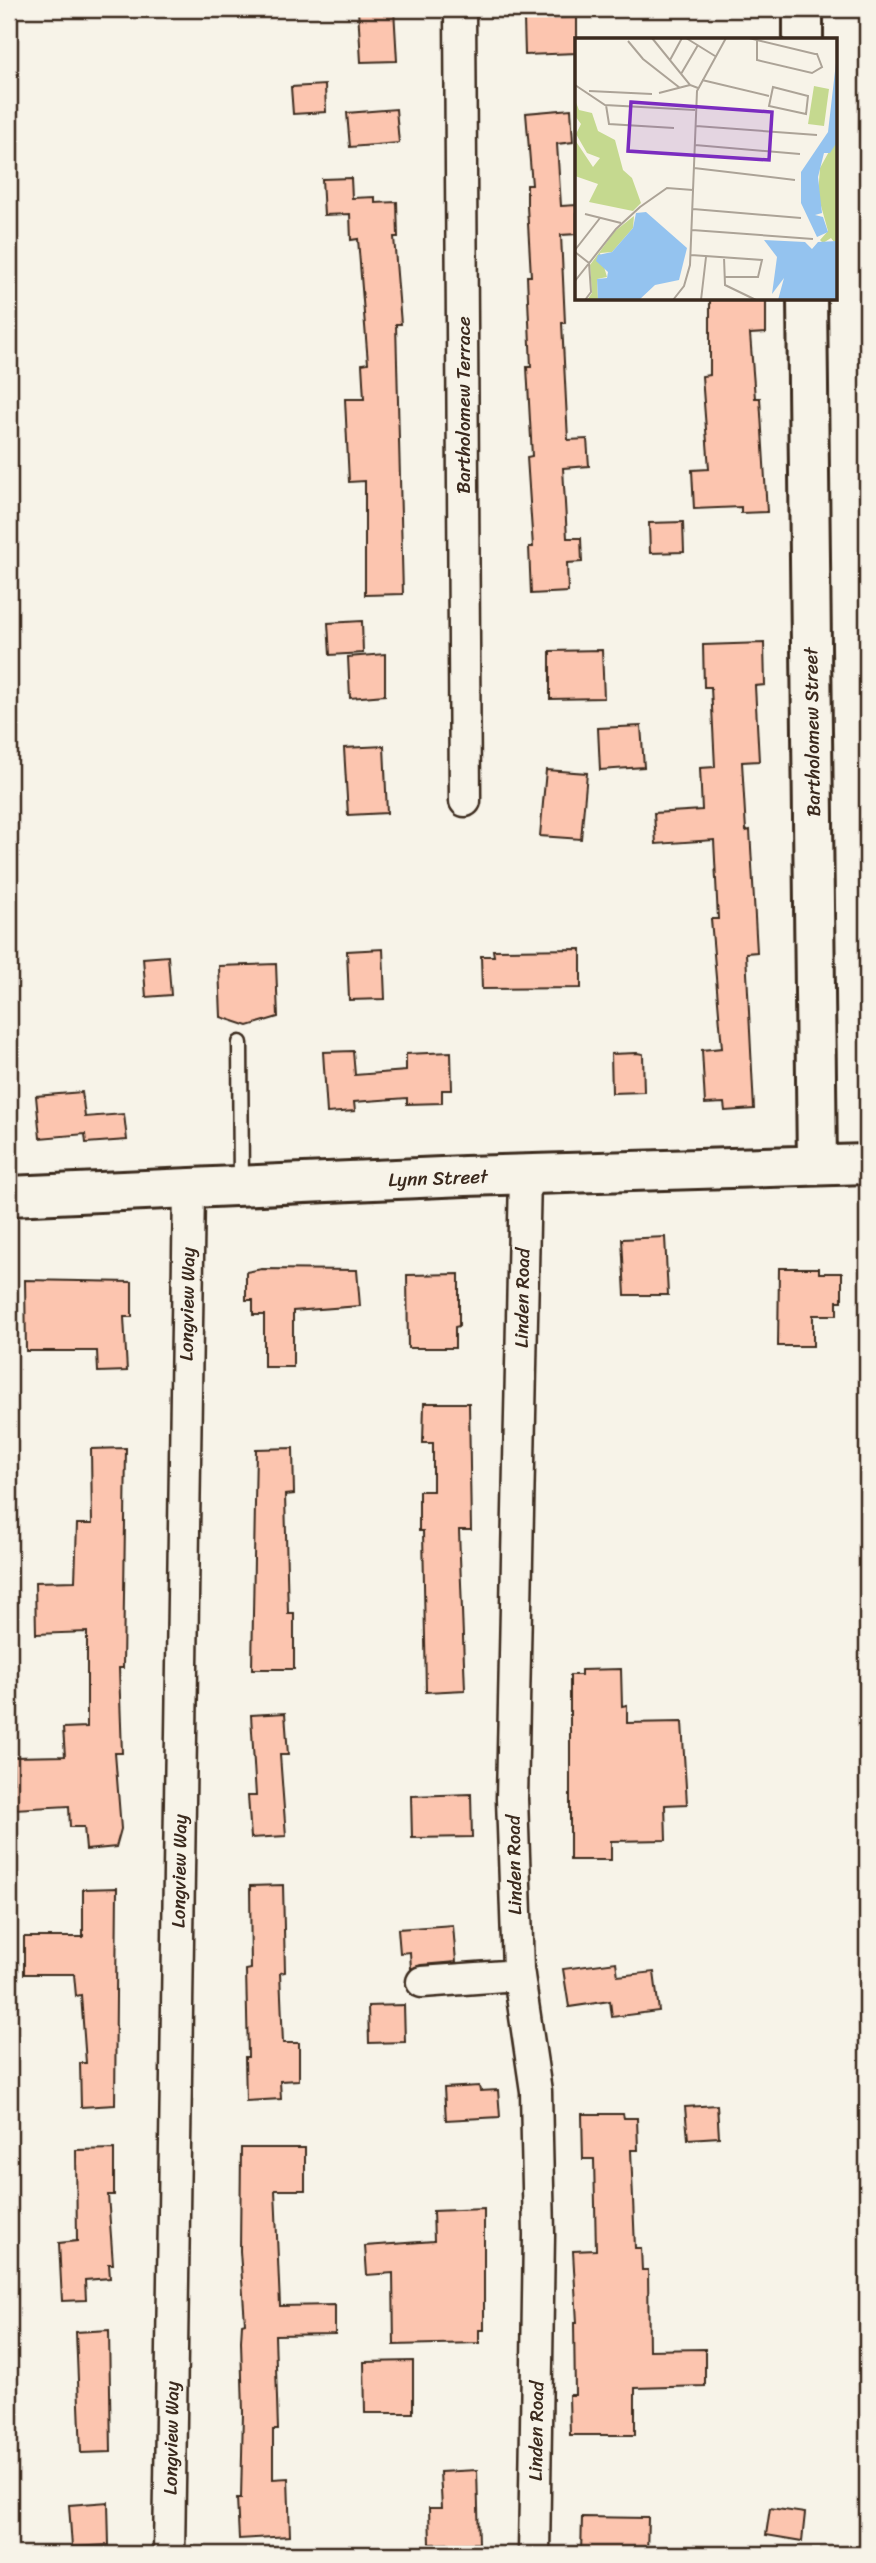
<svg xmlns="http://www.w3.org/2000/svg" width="876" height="2563" font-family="Sriracha,sans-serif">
	<rect width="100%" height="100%" fill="#f7f3e8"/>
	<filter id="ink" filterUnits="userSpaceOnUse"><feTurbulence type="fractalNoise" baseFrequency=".0143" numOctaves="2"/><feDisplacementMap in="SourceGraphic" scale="14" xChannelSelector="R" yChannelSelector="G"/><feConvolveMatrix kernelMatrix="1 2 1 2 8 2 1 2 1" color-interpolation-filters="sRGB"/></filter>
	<g filter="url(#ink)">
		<path fill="#fcc5af" stroke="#3b2a1e" stroke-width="2" d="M358,9H394L397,61L361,62Z
			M577,17V53L525,55L524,19Z
			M325,85L326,112L293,114L291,87Z
			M396,109L399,143L350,147L347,113Z
			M571,109L573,142L557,144L561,206L577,205V234L561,235L565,323H562L568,440L587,439L589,466L563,468L567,538H581L582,562L567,563L568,592L531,594L529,547H533L527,457L532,456L527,367H531L527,276H531L527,206V185H532L526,113Z
			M351,178L352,198L375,197V203L397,202L398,237H394L401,324H396L403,594L365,595V481L349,482L345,399H364L362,364L368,363L358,239L351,240L350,214L324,215L322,179Z
			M710,299H766V333L750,334L755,398H760L767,512L741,513V507L694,509L692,470L709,469L702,376L710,375Z
			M683,522L684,552L650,553L649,523Z
			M362,621L363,653L330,655L328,623Z
			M764,643L765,685L755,686L759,761L742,762L746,831L750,830L757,952L746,953L754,1109L725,1111L724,1103L705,1104L702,1050L722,1048L711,919H718L714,840L656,844L654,813L702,810L700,768L715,767L711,687H704L703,645Z
			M602,650L604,698L550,699V651Z
			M385,654V695L350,698L348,657Z
			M641,726L644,767L600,770L598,728Z
			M384,746L387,813L348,815L344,748Z
			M546,770L587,773L581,839L540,836Z
			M383,949L385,999L349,1000L347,951Z
			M581,949V988L482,989L481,956H494L493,950Z
			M168,956L171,995L146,997L143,958Z
			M276,964L278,1017L248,1026L221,1017L219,966Z
			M353,1051L355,1075L406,1071V1054L451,1052L452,1090H442V1103L407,1104V1098L354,1102L355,1111L327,1113L323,1052Z
			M637,1053L643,1054L644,1092L612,1093L611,1054Z
			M82,1092L85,1117L124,1114L127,1140L86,1143L85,1134L40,1138L36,1096Z
			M665,1237L668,1295H625L622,1239Z
			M779,1268H819V1273H842V1301H837V1315H813V1346H778Z
			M262,1269L357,1270L360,1306L293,1311V1367H264V1315H253V1300H246V1272Z
			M459,1274V1326L455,1327V1348H408L407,1275Z
			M25,1280L132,1282V1317H124L127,1371L98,1372L97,1351H26Z
			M424,1403H469L471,1530H459L465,1690L426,1692L423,1531H419V1491H433V1443H423Z
			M126,1448L123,1668H119L122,1753H115L121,1829L116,1847L86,1850L84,1827H70L69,1806L14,1809L13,1757L65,1756L63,1728L87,1727V1632L36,1634L35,1582L75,1581L77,1524H92L91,1449Z
			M293,1448L294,1494L285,1495L288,1613H294V1669H252L256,1449Z
			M621,1669L622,1706L627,1705V1723L682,1722L687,1804L665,1805L666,1840L611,1841V1860H570V1675H581V1670Z
			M285,1713L288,1755H280L286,1836L251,1838L248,1796H256L251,1715Z
			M471,1794L472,1837L412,1838L411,1796Z
			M283,1885L285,1972L280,1973L283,2043H299V2080L280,2081L281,2099L246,2101L245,2057H248L246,1970L251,1969L250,1886Z
			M117,1888L115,2105L81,2107L80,2063H86L81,1995L76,1996L74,1974H24V1937H83V1889Z
			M453,1925L456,1962L421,1965L411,1969L410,1952L400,1953L398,1929Z
			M616,1962L618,1976L654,1972L659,2011L612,2017L610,2001L569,2007L563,1969Z
			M404,2005L405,2042L369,2043L368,2006Z
			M479,2086L480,2091L498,2090L500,2117L446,2120L444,2088Z
			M717,2105L719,2137L688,2139L685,2107Z
			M582,2114H623L624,2118H637L638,2150H631L635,2248H641L642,2270H648L649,2350L705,2349V2386L635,2388V2435H570L569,2395H575L574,2323H577L573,2251L596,2250L594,2159H583Z
			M241,2148H305V2190H275L280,2306L335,2305V2334L275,2335L278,2430H273V2479L288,2478L290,2536L239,2539L237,2498H241L243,2413L241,2341L242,2324L245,2323L240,2251Z
			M114,2149V2195H108L113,2264H109L110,2278L85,2280L86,2300L62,2301L59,2243L77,2241L76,2150Z
			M484,2209V2330H479V2343L394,2345L393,2273L367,2275L365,2246L434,2241L433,2211Z
			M109,2330L111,2452L81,2453L76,2332Z
			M413,2361V2413H365L364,2362Z
			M477,2470L479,2543L430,2544L429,2508H442L440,2472Z
			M108,2502L109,2545L72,2547L69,2505Z
			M770,2508L805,2513L802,2541L766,2535Z
			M582,2517L648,2518L647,2554H581Z"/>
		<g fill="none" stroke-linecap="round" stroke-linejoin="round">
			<defs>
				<path id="lane" d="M240,1043L241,1185"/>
				<path id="street" d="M460,9L465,801
					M525,1175L512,1799L518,1969L536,2091L539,2235L534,2554
					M422,1982L519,1975
					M169,2554L189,1188"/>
				<path id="secondary" d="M803,9V40
					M807,299L817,1165
					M9,1196L465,1176L867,1164"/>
			</defs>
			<use href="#lane" stroke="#3b2a1e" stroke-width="19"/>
			<use href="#street" stroke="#3b2a1e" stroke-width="35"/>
			<use href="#secondary" stroke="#3b2a1e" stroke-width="44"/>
			<use href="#lane" stroke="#f7f3e8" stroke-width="14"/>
			<use href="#street" stroke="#f7f3e8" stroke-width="30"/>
			<use href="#secondary" stroke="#f7f3e8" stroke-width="38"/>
		</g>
	</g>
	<g text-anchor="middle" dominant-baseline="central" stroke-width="5" stroke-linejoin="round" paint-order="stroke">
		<g font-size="19" fill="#3b2a1e" stroke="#f7f3e8">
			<text transform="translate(463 405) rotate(-90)">Bartholomew Terrace</text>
			<text transform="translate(812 732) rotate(-91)">Bartholomew Street</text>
			<text transform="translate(438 1178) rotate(-2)">Lynn Street</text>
			<text transform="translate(522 1298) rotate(-89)">Linden Road</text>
			<text transform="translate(187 1304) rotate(-89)">Longview Way</text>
			<text transform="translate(514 1865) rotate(-91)">Linden Road</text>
			<text transform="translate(179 1871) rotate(-89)">Longview Way</text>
			<text transform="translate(536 2431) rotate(-89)">Linden Road</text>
			<text transform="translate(171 2438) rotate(-89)">Longview Way</text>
		</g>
	</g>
	<g transform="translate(575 38)">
		<rect width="262" height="262" fill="#f7f3e8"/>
		<path d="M239,48L254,51L249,88L233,86ZM0,62L4,72L17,75L23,93L40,102L48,132L57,140L66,165L58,173L14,164L23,146L0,138V102L18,129L25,120L12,115L1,96L6,86L0,78ZM262,99V208L256,200L248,205L245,202L253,193L243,157L245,130ZM59,178L58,190L37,214L25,215L32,239L22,241L23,262H12L17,255L15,227L40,193Z" fill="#c5d98f"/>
		<path d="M262,16V104L255,115H249L243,139L247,175L240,177L248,179L253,194L242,199L226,165V134L253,94ZM71,174L112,210L104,242L80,247L64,262H23L22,241L32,240L33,234L21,223L23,217L37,214L58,190L61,175ZM189,202L230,204L237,211L243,204L262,203V262H203L209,240L197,256L202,219Z" fill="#94c3ef"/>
		<path fill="none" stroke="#aca397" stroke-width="2" d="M77,0L115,47L123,50M111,0L140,18M174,0L182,2L240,16H242L247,29L237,35L182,22V2M53,3L68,21L105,50M95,22L107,0M106,36L123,7M127,42L194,58M0,47L30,67L120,72M198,49L233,58L231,76L194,68ZM14,53L77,56M84,55L115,47M31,67L34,86L99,90M121,88L242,97M120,107L225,116M119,130L220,142M118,171L226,180M10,176L46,185M117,192L238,201M0,212L25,180M0,214L14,225L16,254L10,262M116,217L187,222L183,239H149M149,219L150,247L181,262M0,243L41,191L65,169L92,150L118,152M98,262L109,248L115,227L122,53L151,0M126,262L131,219"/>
		<path fill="#7b2cbf" fill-opacity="0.15" stroke="#7b2cbf" stroke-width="3.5" d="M56,64L197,74L194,122L53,113Z"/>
		<rect width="262" height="262" fill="none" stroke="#3b2a1e" stroke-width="3.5"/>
	</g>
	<rect width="876" height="2563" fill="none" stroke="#f7f3e8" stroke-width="35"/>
	<rect x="18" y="18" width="841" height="2528" fill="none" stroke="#3b2a1e" stroke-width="2.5" filter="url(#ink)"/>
</svg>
